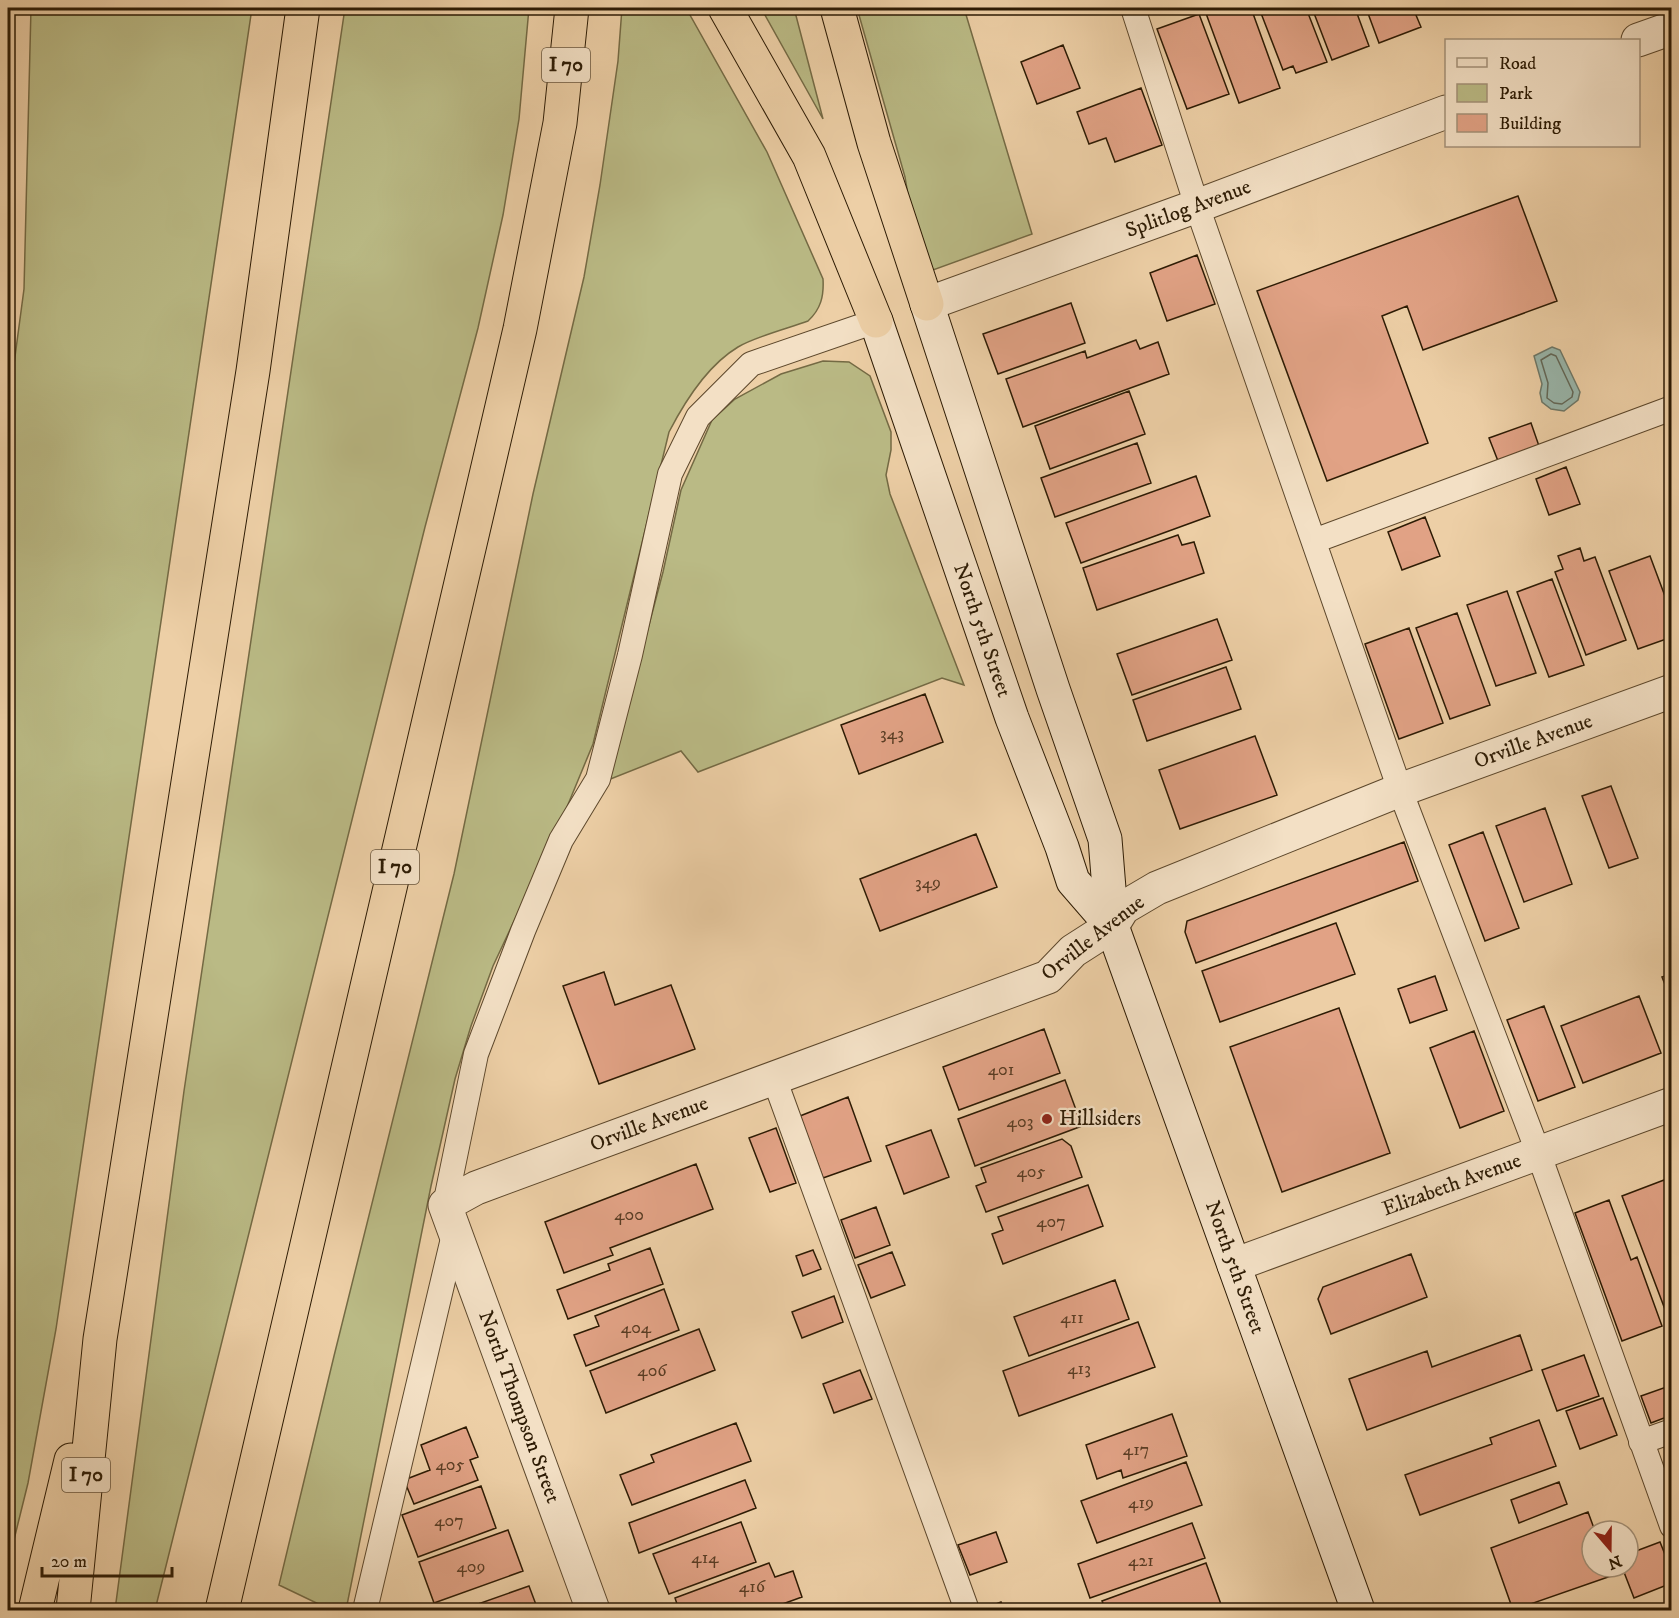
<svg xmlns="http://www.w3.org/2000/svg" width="1679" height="1618" font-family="'IM FELL DW Pica',serif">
	<rect width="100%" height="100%" fill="#edcfa6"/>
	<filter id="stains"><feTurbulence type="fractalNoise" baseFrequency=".00333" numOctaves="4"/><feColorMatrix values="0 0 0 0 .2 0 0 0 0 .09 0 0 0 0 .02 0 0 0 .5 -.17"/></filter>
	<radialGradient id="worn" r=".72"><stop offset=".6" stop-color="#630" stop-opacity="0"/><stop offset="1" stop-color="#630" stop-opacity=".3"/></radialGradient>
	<path fill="#baba85" stroke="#746a44" stroke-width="1.5" d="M31,8H252L56,1329L28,1483L8,1564V409L24,289Z
		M345,8H529L519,119L503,215L478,328L425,527L155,1610H115L184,1091Z
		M622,8H686L767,152L823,279C824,296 821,309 808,321C789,328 754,337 738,347C708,365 685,401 669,432L593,744L562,819L493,966L471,1026L455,1079L431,1186L346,1610H331L279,1585L334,1356L454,874L533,494L584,277L600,185L618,61Z
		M761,8H794L823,119Z
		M857,8H964L1032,234L933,270L919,262L905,177Z
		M823,361L849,362L870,376L891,432V450L886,475L890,494L964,685L942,678L698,772L681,751L608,780L663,572L681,490L712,420L735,399L781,374Z"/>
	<path fill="#99b6ab" stroke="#6e7868" stroke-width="1.5" d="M1552,347L1560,350L1580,392L1578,400L1564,411L1551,409L1542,402L1540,393L1542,384L1534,356Z"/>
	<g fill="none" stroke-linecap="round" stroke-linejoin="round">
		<path stroke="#636858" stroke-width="1.5" d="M1551,354L1556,356L1573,392L1572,397L1562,404L1554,403L1547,398L1548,383L1541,360Z"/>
	</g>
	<path fill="#e1a285" stroke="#2d1b04" stroke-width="1.5" d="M1204,8H1251L1280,88L1239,103Z
		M1259,8H1306L1327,62L1296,73L1293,66L1283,70Z
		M1312,8H1355L1369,46L1332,60Z
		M1366,8H1413L1421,27L1379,43Z
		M1199,14L1229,94L1187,109L1157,29Z
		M1063,45L1080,88L1037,104L1021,62Z
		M1141,88L1162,145L1115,162L1106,138L1089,144L1077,112Z
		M1518,196L1557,301L1423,350L1407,306L1382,316L1428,443L1327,481L1257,291Z
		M1197,255L1215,304L1167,321L1150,273Z
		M1071,303L1085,343L998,374L983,334Z
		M1136,340L1140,349L1158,342L1169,374L1023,427L1006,379L1085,351L1087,358Z
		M1129,391L1145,434L1050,469L1035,426Z
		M1531,423L1539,446L1498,461L1489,438Z
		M1137,443L1151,483L1055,517L1041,478Z
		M1566,467L1580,504L1549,515L1536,479Z
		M1196,476L1210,516L1081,563L1066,523Z
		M1425,517L1440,556L1402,570L1388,532Z
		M1178,535L1182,545L1194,542L1204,573L1097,610L1083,568Z
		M1580,548L1584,561L1595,557L1626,640L1586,655L1555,572L1563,569L1558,556Z
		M1650,556L1672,615V637L1638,649L1609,571Z
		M1552,579L1584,665L1549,677L1517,592Z
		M1507,591L1536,673L1496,686L1467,605Z
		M1457,613L1490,705L1450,719L1416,628Z
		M1217,619L1232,660L1132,695L1117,654Z
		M1409,628L1443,723L1399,739L1365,644Z
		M1226,667L1241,709L1147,741L1133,700Z
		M925,694L943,742L859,774L841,725Z
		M1255,736L1277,795L1180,829L1159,770Z
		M1611,786L1638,858L1609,868L1582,796Z
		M1545,808L1572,884L1524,902L1496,826Z
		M1483,832L1519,928L1485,941L1449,845Z
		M976,834L997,887L880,931L860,879Z
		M1404,842L1418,881L1196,963L1185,932L1187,921Z
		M1336,923L1355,974L1220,1022L1202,971Z
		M604,972L615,1005L671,985L695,1049L599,1084L563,986Z
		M1672,974V1002L1662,977Z
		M1435,976L1447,1010L1410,1023L1398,989Z
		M1639,996L1661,1053L1583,1083L1561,1026Z
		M1544,1006L1575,1087L1538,1101L1507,1020Z
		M1339,1008L1390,1153L1282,1192L1230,1047Z
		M1044,1029L1060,1073L959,1110L943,1067Z
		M1474,1031L1504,1111L1460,1128L1430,1048Z
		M1065,1080L1082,1126L975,1166L958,1119Z
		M848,1097L871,1161L823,1178L800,1116Z
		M776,1128L796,1183L770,1192L749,1138Z
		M931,1130L949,1177L904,1194L886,1146Z
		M1062,1139L1071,1146L1082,1177L986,1212L976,1186L986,1182L981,1168Z
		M696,1164L713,1209L610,1248L613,1255L564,1273L545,1222Z
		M1664,1180L1672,1199V1310L1666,1312L1622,1196Z
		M1088,1185L1103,1226L1003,1264L992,1234L1003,1230L998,1217Z
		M1609,1200L1631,1260L1637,1257L1662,1326L1622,1341L1575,1213Z
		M876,1207L890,1245L855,1258L841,1220Z
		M650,1248L663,1284L568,1319L557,1290L610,1270L608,1264Z
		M813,1250L821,1269L803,1276L796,1256Z
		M892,1252L905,1285L871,1298L858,1265Z
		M1411,1254L1427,1297L1331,1334L1318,1299L1323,1287Z
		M1115,1280L1129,1319L1029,1356L1014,1317Z
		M664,1289L679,1330L586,1366L574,1335L599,1326L595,1316Z
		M834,1296L843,1322L802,1338L792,1312Z
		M1138,1322L1155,1367L1019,1416L1003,1371Z
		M699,1329L715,1370L606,1413L590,1371Z
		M1520,1335L1532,1370L1367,1430L1349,1379L1427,1351L1432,1367Z
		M1584,1355L1599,1396L1557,1411L1542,1370Z
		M860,1370L872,1399L834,1413L823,1384Z
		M1672,1385V1415L1651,1423L1641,1396Z
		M1603,1398L1617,1435L1580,1449L1566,1411Z
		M1172,1414L1187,1456L1123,1478L1121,1470L1097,1479L1086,1445Z
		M1539,1420L1556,1466L1420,1515L1405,1475L1492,1444L1490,1438Z
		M736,1423L751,1461L632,1505L620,1475L654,1462L651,1455Z
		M466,1427L478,1457L470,1460L478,1480L414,1504L404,1480L430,1470L421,1445Z
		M1186,1462L1202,1505L1097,1543L1081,1501Z
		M745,1480L756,1508L639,1553L629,1523Z
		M1559,1482L1567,1504L1519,1523L1511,1500Z
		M481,1486L496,1528L418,1557L402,1515Z
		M1588,1512L1595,1531H1592V1567H1608L1611,1576L1513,1610L1491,1548Z
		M741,1522L756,1562L669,1594L653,1554Z
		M1192,1523L1205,1558L1090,1598L1078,1564Z
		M508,1530L523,1571L434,1603L419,1562Z
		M996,1532L1007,1562L970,1575L958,1545Z
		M1660,1542L1672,1572V1583L1634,1598L1622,1567H1628V1554Z
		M769,1563L775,1577L793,1571L802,1597L766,1610H679L675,1598Z
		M1206,1563L1222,1607L1212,1610H1106L1102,1601Z
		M529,1586L538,1610H461Z
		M1001,1602L1004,1610H981Z"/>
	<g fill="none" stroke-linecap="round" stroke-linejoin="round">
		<defs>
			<path id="lane" d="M1133,8L1197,206L1400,790L1538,1152L1672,1526
				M1314,541L1672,408
				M774,1078L967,1610
				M445,1205L476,1054L523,931L561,840L598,779L630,655L670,474L698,417L751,364L876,321
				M1641,1442L1672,1431
				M365,1610L455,1230"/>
			<g id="street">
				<path d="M1638,40L1672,28"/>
				<path id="s1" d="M927,304L1197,206L1446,112"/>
				<path id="s2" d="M1234,1265L1672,1104"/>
				<path id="s3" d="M593,1610L445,1205L476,1188L1048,977L1073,951L1112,926L1123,908L1157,888L1400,790L1672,691"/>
			</g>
			<g id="secondary">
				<path id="s4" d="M927,304L1053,689L1105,839L1112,926L1358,1610"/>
				<path id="s5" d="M876,321L1012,718L1062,847L1073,881L1112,926"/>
			</g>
			<path id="highway" d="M725,8L809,156L876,321
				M837,8L874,143L927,304
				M35,1610L71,1460
				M73,1610L100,1339L253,371L303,8
				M222,1610L520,329L560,123L572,8"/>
		</defs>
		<use href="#lane" stroke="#5d482c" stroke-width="26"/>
		<use href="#street" stroke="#5d482c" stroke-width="35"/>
		<use href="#secondary" stroke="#2d1b04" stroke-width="35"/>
		<use href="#highway" stroke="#2d1b04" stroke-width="35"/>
		<use href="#lane" stroke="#f3e0c5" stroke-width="24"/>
		<use href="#street" stroke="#f3e0c5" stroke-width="33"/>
		<use href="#secondary" stroke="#f3e0c5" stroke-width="33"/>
		<use href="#highway" stroke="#edcfa6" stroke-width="33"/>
	</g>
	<circle fill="#8f2418" stroke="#f3e0c5" stroke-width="2" cx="1047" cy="1119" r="6"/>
	<g text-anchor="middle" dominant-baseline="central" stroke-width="4.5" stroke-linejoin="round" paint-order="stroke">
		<g font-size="18" fill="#5a3d24">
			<text x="892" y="734">343</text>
			<text x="928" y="883">349</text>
			<text x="1001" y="1070">401</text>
			<text x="1020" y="1122">403</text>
			<text x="1031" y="1172">405</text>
			<text x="629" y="1215">400</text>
			<text x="1051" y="1222">407</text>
			<text x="1072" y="1318">411</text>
			<text x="636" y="1328">404</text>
			<text x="1079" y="1369">413</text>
			<text x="652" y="1371">406</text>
			<text x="1136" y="1450">417</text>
			<text x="450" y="1465">405</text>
			<text x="1141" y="1503">419</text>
			<text x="449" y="1521">407</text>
			<text x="705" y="1558">414</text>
			<text x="1141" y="1561">421</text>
			<text x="471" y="1567">409</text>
			<text x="752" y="1587">416</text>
		</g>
		<g fill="#f3e0c5" stroke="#68563e" stroke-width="1.5">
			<rect x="542" y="48" width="48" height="34" rx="4.5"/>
			<rect x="371" y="850" width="48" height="34" rx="4.5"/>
			<rect x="62" y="1458" width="48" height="34" rx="4.5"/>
		</g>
		<g font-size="20" font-weight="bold" fill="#2d1b04">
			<text x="566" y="65">I 70</text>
			<text x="395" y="867">I 70</text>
			<text x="86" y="1475">I 70</text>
		</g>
		<g font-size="21" fill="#2d1b04" stroke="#f3e0c5">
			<text stroke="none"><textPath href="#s1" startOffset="278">Splitlog Avenue</textPath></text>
			<text stroke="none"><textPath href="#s5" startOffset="327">North 5th Street</textPath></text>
			<text stroke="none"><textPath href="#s3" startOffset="1623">Orville Avenue</textPath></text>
			<text transform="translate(1093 938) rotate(-38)">Orville Avenue</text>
			<text stroke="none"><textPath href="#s3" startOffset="651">Orville Avenue</textPath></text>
			<text stroke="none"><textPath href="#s2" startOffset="232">Elizabeth Avenue</textPath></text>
			<text stroke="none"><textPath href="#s4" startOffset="1014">North 5th Street</textPath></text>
			<text transform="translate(519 1407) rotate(70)">North Thompson Street</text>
		</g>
		<g font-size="21" fill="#2d1b04" stroke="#f3e0c5" text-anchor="start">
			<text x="1059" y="1119">Hillsiders</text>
		</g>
	</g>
	<rect width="1679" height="1618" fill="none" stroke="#edcfa6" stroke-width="30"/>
	<rect x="9" y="9" width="1661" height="1600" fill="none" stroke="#2d1b04" stroke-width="3"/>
	<rect x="15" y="15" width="1649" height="1588" fill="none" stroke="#2d1b04" stroke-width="1.5"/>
	<rect x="1445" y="39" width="195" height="108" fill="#f3e0c5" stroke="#a49178" stroke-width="1.5"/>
	<rect x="1457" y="58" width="30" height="9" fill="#f3e0c5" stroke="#a49178" stroke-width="1.5"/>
	<text x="1499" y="69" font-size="18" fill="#2d1b04">Road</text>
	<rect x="1457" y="84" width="30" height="18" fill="#baba85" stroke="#a49178" stroke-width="1.5"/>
	<text x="1499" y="99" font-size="18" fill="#2d1b04">Park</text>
	<rect x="1457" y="114" width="30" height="18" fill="#e1a285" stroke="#a49178" stroke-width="1.5"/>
	<text x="1499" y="129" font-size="18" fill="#2d1b04">Building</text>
	<g transform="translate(1610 1549) rotate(160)"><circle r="28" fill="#f3e0c5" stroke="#a49178" stroke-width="1.5"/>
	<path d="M0-4.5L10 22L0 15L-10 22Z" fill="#8f2418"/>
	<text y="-9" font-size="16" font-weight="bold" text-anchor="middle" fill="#2d1b04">N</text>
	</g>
	<path d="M42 1567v9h130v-9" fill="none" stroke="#2d1b04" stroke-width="3"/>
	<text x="51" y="1567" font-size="18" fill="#2d1b04" stroke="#f3e0c5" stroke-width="4.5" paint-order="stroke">20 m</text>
	<rect width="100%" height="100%" filter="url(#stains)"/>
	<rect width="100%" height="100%" fill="url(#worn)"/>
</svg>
